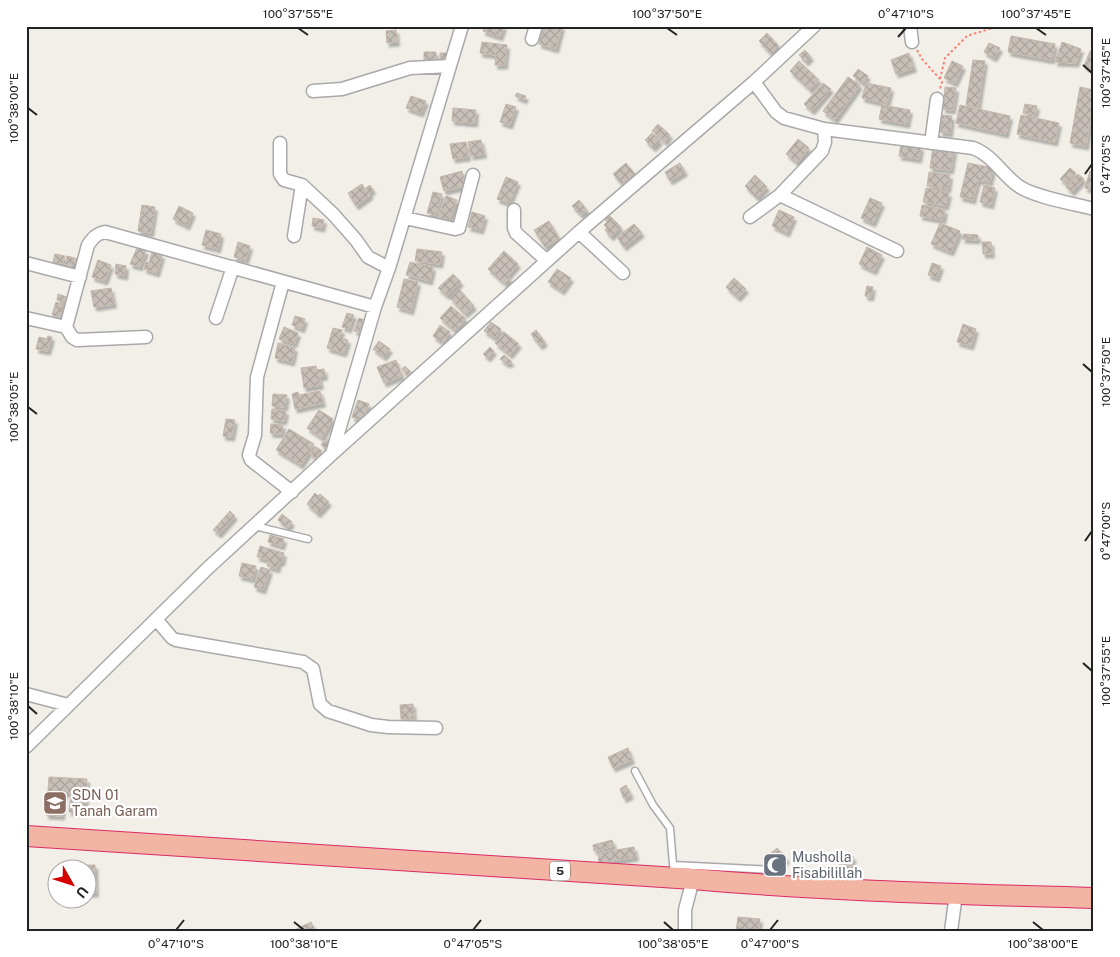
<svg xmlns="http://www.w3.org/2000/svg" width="1120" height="957" font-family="'Public Sans',sans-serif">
	<defs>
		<pattern id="building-cross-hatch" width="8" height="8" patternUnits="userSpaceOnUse" patternTransform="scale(1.25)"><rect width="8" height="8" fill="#c7bfb8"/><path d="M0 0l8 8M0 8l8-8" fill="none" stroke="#aba49e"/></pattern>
		<filter id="shadow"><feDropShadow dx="2.5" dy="4" stdDeviation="1" flood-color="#0004"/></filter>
	</defs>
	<rect width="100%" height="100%" fill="#f2efe9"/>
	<path fill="url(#building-cross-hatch)" stroke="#c4b6ab" filter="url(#shadow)" d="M484,26H504L500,37L483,31Z
		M544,26H562L556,49L539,44Z
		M396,30L397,42L387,43L386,31Z
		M767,33L779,46L771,54L759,41Z
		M1011,36L1055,44L1052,60L1008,52Z
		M482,42L507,45L505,65H495L496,55L480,53Z
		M1062,42L1081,49L1076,63L1055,62Z
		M989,43L1000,48L994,58L984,52Z
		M805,50L811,57L806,62L799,55Z
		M1090,51L1094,53V71L1084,66Z
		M424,52H436V61H424Z
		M440,53H447V62H440Z
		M909,53L914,68L896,74L891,60Z
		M973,60L985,61L978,107L966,105Z
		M799,61L819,80L810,90L790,71Z
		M952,61L963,66L955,83L944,78Z
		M858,69L868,76L863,83L853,76Z
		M848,77L860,85L835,120L823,111Z
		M823,83L831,89L812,111L804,104Z
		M866,83L891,88L887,104L862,98Z
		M945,87L956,88L953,110L943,109Z
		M1080,87L1094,90V100L1086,146L1070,143Z
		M517,93L526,96L524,100L515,96Z
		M411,96L426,101L421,113L406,108Z
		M506,104L516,107L510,125L500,122Z
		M1025,104L1037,106L1035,115L1023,113Z
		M882,105L910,110L907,124L879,119Z
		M960,105L1010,116L1006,134L956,123Z
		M453,108L476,110L475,123L452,121Z
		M942,115L952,116L950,133L940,132Z
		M1021,115L1059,123L1055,142L1017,134Z
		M658,124L670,135L665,142L652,131Z
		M652,133L660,141L653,148L645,140Z
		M798,139L809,148L797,163L786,154Z
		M481,140L484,154L471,156L468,142Z
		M466,142L468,157L453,159L450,144Z
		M901,144L921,147L919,159L899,156Z
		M933,147L954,150L951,170L930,168Z
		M626,163L635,174L622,184L613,174Z
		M680,163L685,172L670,181L665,172Z
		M968,163L993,168L990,182L978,180L973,200L960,197Z
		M1070,168L1076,173L1066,184L1060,179Z
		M462,171L466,186L444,191L440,177Z
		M1090,171L1094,172V190L1085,188Z
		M929,172L950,175L948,189L927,186Z
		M1078,174L1084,179L1072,192L1066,187Z
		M755,175L767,187L757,198L745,186Z
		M506,177L518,182L509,203L497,199Z
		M362,184L365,189L370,185L373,190L369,193L371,195L356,206L348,193Z
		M984,185L995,188L991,205L980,202Z
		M926,188L949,193L946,206L923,202Z
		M433,192L442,194L436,215L427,213Z
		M446,196L457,200L449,220L438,217Z
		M870,198L882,203L873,223L861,218Z
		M579,200L587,210L581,215L572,206Z
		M142,205L155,207L151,233L138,231Z
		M922,205L945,210L943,220L920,216Z
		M179,206L193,213L187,226L173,219Z
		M779,210L794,217L787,233L772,226Z
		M472,212L485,216L481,230L468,227Z
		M609,215L621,227L611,237L605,230L607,228L604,225L607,222L604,219Z
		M313,218L324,220L322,228L312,226Z
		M549,221L559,238L545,247L534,230Z
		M940,223L960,231L951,252L931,244Z
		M634,224L642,233L624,247L617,237Z
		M206,230L221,234L218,249L202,245Z
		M964,234L978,235V240L962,239Z
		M238,242L250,246L246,260L234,257Z
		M982,242H991L992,254H983Z
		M867,247L882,255L874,271L859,264Z
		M137,248L146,251L140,267L130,264Z
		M417,249L442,252L440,264L415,261Z
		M504,251L518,264L508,276L510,281L506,285L488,269Z
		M152,252L162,255L157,273L144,269L146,262L149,263Z
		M55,254L65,256L61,269L52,266Z
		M67,256L78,259L75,272L64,269Z
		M98,260L111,265L105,281L92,277Z
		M410,262L433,267L430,281L406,275Z
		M932,263L941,266L937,278L928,275Z
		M116,264L126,266L125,276L115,274Z
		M557,269L571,278L562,291L548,282Z
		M453,274L461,282L447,296L438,288Z
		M734,278L746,289L738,298L726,287Z
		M404,279L418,282L411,311L397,307Z
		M867,286L873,287L871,297L865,296Z
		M111,288L114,304L94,307L91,291Z
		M459,289L474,306L465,314L450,298Z
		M58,294L70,298L68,303L57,300Z
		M56,302L64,305L60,318L52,315Z
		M451,306L466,319L455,331L440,318Z
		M347,313L354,315L349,329L342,327Z
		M295,316L305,319L302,329L292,325Z
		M359,318L364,320L359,332L354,331Z
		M491,322L501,329L495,338L484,331Z
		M963,324L976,329L971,346L957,342Z
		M440,325L450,332L443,343L433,336Z
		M284,327L298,333L294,344L279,339Z
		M333,328L342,330L340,337L348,340L344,353L327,348Z
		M536,330L545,342L540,346L531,334Z
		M504,332L519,344L510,355L495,343Z
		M48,336L52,337L48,351L36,349L39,337L47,339Z
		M379,341L390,349L384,357L373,349Z
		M278,343L295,348L292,362L275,358Z
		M490,347L494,351L488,358L483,354Z
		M504,355L512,362L507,364L500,359Z
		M396,360L402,376L384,383L377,367Z
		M316,366L317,370L324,369L325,376L319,377L321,385L304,388L301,368Z
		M405,366L412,373L408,376L402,369Z
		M320,391L323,403L295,409L292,394L298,392L299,395Z
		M273,394L287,395L285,407L272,406Z
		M358,400L369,404L362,421L352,417Z
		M272,409L286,411L284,421L271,419Z
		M319,410L333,419L322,438L307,428Z
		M226,419L235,420L232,437L223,436Z
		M271,424L283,425L282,434L270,433Z
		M289,429L314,444L301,465L276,450Z
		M326,438L331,442L326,449L321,445Z
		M316,447L322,451L316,459L310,454Z
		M315,493L318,496L320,494L329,502L318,514L307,504Z
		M230,511L235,516L219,534L213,530Z
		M282,514L292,522L288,528L278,520Z
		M270,535L284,539L282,546L268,542Z
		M260,546L284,553L282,562H279L277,569L267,566L269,560L257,557Z
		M242,563L256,566L253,579L239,576Z
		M261,567L270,570L263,590L254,587Z
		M413,704L414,719H401L400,705Z
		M628,748L632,760L613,768L608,757Z
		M49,777L87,779L85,813L69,812L71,793H64L62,816L46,815Z
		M626,785L631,795L624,799L620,789Z
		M612,840L614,846L594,851L593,845Z
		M634,847L636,857L599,863L598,853Z
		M777,848L787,859L774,871L764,859Z
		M839,856H853V874H839Z
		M83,865H95L96,893H88V870H83Z
		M738,917L760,919L758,931H736Z
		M311,922L315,931H292Z"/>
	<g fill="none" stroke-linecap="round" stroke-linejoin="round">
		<defs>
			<path id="service" d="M255,526L308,539
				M635,771L653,805L670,828L674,876
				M673,865L772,870"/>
			<path id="minor" d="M910,26L912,42
				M532,39L536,26
				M754,82L776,112L784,118L824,129L973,148C993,155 1003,176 1020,187C1035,197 1075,204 1094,209
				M313,91L342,89L410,68L450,66
				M824,129L825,142L822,151L780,195L897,251
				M280,143V174L284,180L302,185L333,214L356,240L368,257L389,268
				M931,143L937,99
				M514,210V228L516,233L546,260
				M750,217L780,195
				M405,218L455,229L459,228L473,175
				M579,232L623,273
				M294,236L302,185
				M26,263L80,277
				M283,282L257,377L255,435L249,455L251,460L292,492
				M26,318L66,327L88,245C93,238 96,234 105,232L375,307
				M216,318L233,267
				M66,327L72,337L77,340L146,337
				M332,454L375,307L389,268L462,26
				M156,619L172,638L176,640L303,662L313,669L320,704L328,711L371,725L388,727L436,728
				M26,694L68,705
				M26,747L208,568L332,454L579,232L754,82L814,26
				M685,931V910L693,879
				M951,931L956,894"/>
			<path id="trunk" d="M26,836L693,879C826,891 960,894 1094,898"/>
		</defs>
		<use href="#service" stroke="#a9a9a9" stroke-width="9"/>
		<use href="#minor" stroke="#a9a9a9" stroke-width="15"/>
		<use href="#trunk" stroke="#dc2a67" stroke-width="22"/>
		<path stroke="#fa8072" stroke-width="2" stroke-dasharray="2.5 2.5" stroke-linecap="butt" d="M917,50L922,59L940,79L942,82L940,89
			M940,79L945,58L967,36L999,26L1010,28V26"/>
		<use href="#service" stroke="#fff" stroke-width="6"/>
		<use href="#minor" stroke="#fff" stroke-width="12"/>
		<use href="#trunk" stroke="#f2b4a3" stroke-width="20"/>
	</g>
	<path fill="none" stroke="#222" stroke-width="2" d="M298,28L308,35M667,28L677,35M1036,28L1046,35M898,37L906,28M1083,65L1092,73M28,108L37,115M1085,174L1092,164M1083,364L1092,372M28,407L37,414M1085,541L1092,531M1083,663L1092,671M28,706L37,714M294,922L304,930M664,922L673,930M1033,922L1043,930M176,930L184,920M473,930L481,920M770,930L778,920"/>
	<defs>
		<symbol id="school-square" viewBox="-11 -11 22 22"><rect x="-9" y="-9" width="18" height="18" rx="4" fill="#8d6e63" stroke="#fff"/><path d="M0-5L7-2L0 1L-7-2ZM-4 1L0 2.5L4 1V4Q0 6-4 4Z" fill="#fff"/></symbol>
		<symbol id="mosque-square" viewBox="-11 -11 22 22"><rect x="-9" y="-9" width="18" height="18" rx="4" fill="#6b7280" stroke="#fff"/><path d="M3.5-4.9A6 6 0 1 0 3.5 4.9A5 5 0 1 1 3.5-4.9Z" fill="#fff"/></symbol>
	</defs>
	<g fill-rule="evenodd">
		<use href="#school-square" x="41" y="789" width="28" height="28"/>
		<use href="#mosque-square" x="761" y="851" width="28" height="28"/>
	</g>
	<g text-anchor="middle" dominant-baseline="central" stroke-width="4.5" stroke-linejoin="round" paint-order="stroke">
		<rect fill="#fff" stroke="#646464" stroke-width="1" x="550" y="861.5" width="20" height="19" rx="4"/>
		<g font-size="12" font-weight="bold" fill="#222">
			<text x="560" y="871">5</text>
		</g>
		<g font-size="14" fill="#785e54" stroke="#fff" text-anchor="start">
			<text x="72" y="795">SDN 01<tspan x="72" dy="16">Tanah Garam</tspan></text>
		</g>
		<g font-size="14" fill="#5b616d" stroke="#fff" text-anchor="start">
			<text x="792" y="857">Musholla<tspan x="792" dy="16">Fisabilillah</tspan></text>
		</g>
	</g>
	<rect width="1120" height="957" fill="none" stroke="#ffffff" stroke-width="55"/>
	<g transform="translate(72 884) rotate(129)"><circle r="24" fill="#ffffff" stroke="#a7a7a7"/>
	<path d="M0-4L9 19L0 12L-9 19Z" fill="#d40000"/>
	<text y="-8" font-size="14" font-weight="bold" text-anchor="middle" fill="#222222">U</text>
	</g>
	<rect x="28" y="28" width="1064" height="902" fill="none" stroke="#222" stroke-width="2"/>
	<g font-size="12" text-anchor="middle" fill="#222">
		<text x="298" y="18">100°37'55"E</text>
		<text x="667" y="18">100°37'50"E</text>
		<text x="906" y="18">0°47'10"S</text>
		<text x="1036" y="18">100°37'45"E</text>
		<text transform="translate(1106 73) rotate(-90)" y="4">100°37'45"E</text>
		<text transform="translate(14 108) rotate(-90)" y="4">100°38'00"E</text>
		<text transform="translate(1106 164) rotate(-90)" y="4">0°47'05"S</text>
		<text transform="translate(1106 372) rotate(-90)" y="4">100°37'50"E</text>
		<text transform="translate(14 407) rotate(-90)" y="4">100°38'05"E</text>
		<text transform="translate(1106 531) rotate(-90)" y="4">0°47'00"S</text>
		<text transform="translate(1106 671) rotate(-90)" y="4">100°37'55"E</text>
		<text transform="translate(14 706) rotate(-90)" y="4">100°38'10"E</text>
		<text x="176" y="948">0°47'10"S</text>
		<text x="304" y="948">100°38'10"E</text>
		<text x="473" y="948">0°47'05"S</text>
		<text x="673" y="948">100°38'05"E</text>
		<text x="770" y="948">0°47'00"S</text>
		<text x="1043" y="948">100°38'00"E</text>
	</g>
</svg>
